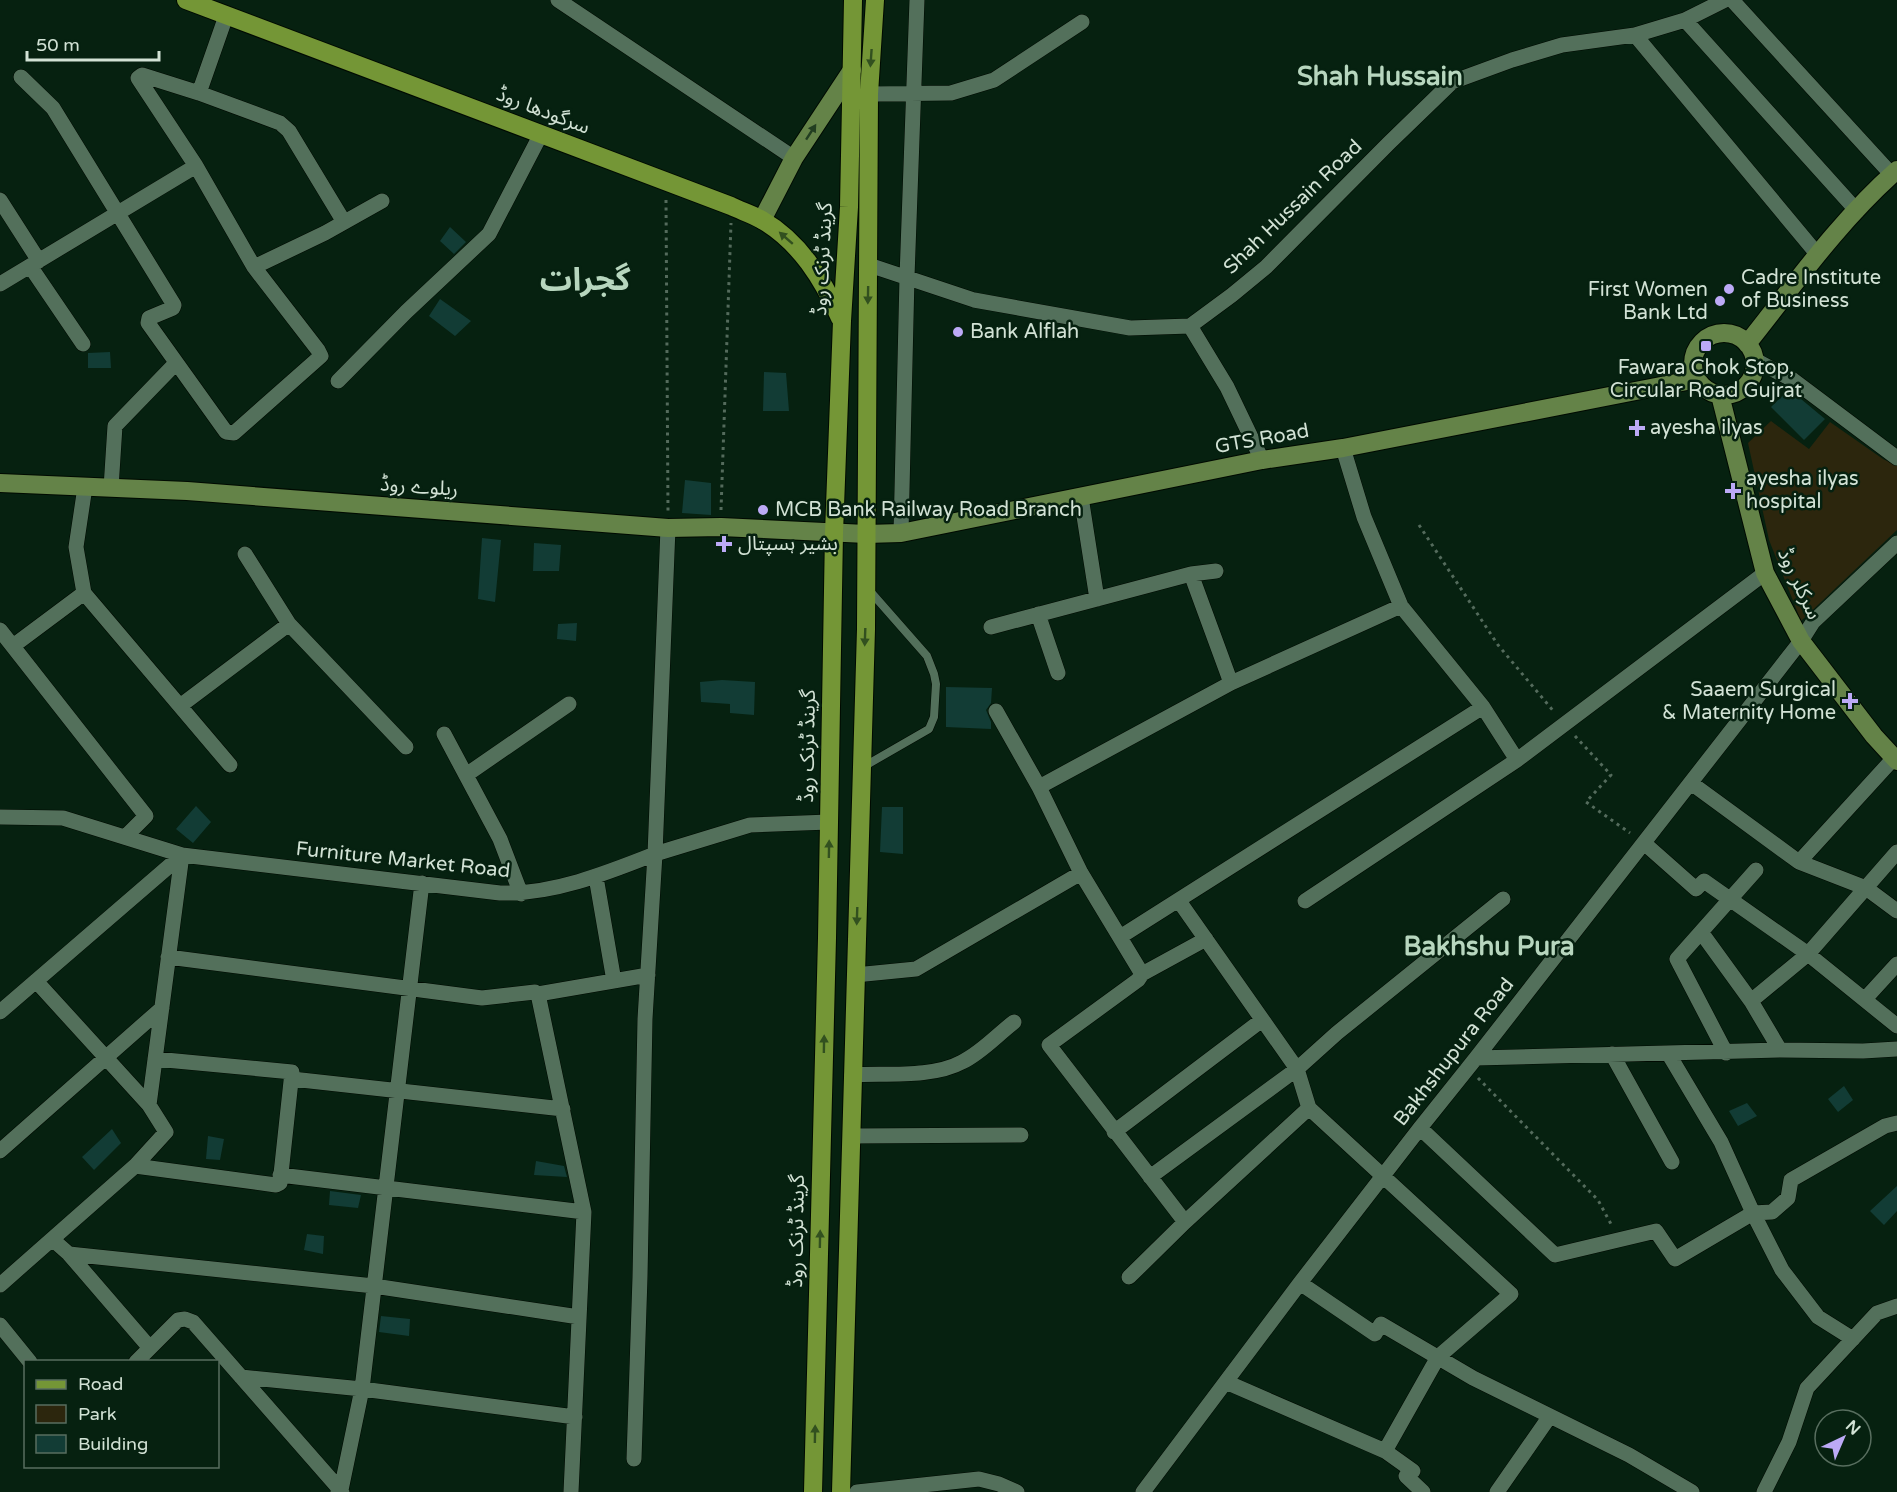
<svg xmlns="http://www.w3.org/2000/svg" width="1897" height="1492" font-family="'Varela Round','Noto Sans Arabic',sans-serif">
	<rect width="100%" height="100%" fill="#062110"/>
	<path fill="#2c260d" d="M1771,421L1809,449L1830,422L1883,459L1897,466V530L1801,621L1769,540L1748,443Z"/>
	<path fill="#123c35" d="M450,227L466,242L454,254L440,241Z
		M440,299L471,321L455,336L429,316Z
		M110,352L111,368H88V353Z
		M764,372L786,373L789,411H763Z
		M1789,389L1825,419L1804,440L1771,407Z
		M685,480L711,483V515L682,513Z
		M482,538L501,540L495,602L478,599Z
		M534,543L561,545L559,571H533Z
		M577,623L576,641L557,639L558,624Z
		M722,680L755,682L754,715L730,713V704L701,702L700,682Z
		M946,687L992,688L991,703L986,710L991,722V729L946,727Z
		M196,806L211,822L193,843L176,829Z
		M882,807H903V854L880,852Z
		M1844,1086L1853,1100L1838,1112L1828,1099Z
		M1747,1103L1757,1116L1738,1126L1729,1111Z
		M112,1129L121,1143L94,1170L82,1157Z
		M208,1136L224,1139L220,1160L206,1159Z
		M536,1161L564,1166L567,1177L534,1175Z
		M1897,1186V1211L1884,1225L1870,1211Z
		M330,1191L361,1195L358,1208L329,1205Z
		M307,1234L324,1236L323,1254L304,1250Z
		M381,1316L410,1319L409,1336L379,1332Z"/>
	<g fill="none" stroke-linecap="round" stroke-linejoin="round">
		<defs>
			<path id="lane" d="M863,767L929,729L934,717L936,684L934,674L927,656L869,590"/>
			<path id="street" d="M558,0L794,158
				M1732,0L1892,175
				M1685,20L1857,211
				M1635,35L1818,255
				M21,77L53,108L174,305L173,308L149,318L148,323L226,432L234,433L321,356L318,350L254,267L196,166L138,78L142,75L199,93L280,123L289,131L344,222
				M199,93L226,16
				M869,94L951,93L994,80L1082,22
				M0,200L39,261
				M869,265L974,300L1130,328L1190,326L1232,295L1266,267L1389,143L1452,82L1512,60L1562,45L1635,35L1685,20L1725,0
				M30,266L83,344
				M254,267L325,233L382,201
				M0,284L196,166
				M1190,326L1227,387L1262,460
				M1755,360L1793,380L1897,458
				M338,381L406,312L489,234L541,134
				M1343,448L1364,517L1401,606L1483,707L1517,760L1765,573
				M85,487L76,547L84,593L230,765
				M111,488L115,426L176,363
				M1081,497L1097,599
				M901,533L907,277L917,0
				M245,554L289,624L406,747
				M1191,574L1216,571
				M1038,614L1058,673
				M991,627L1191,574L1231,683L1401,606
				M0,630L146,816L125,837
				M13,646L84,593
				M180,706L289,624
				M996,711L1039,787L1081,873L1142,974
				M444,734L500,839L521,894
				M1894,758L1799,862L1866,888L1897,911
				M466,775L569,704
				M1691,783L1799,862
				M1039,787L1231,683
				M0,817L63,818L182,855L500,893C552,895 607,873 655,854L668,528
				M1644,843L1696,889L1704,881L1808,954L1897,1026
				M596,877L614,981
				M1305,901L1517,760
				M1701,932L1751,1001L1808,954L1897,852
				M1120,937L1483,707
				M168,957L482,998L535,992L538,994L584,1212L571,1492
				M855,975L916,969L1081,873
				M538,994L648,975
				M1865,999L1897,964
				M1751,1001L1780,1050
				M0,1012L182,855
				M1668,1053L1721,1142L1753,1213L1782,1270L1818,1317L1853,1339
				M1726,1053L1677,959L1756,870
				M1612,1054L1672,1162
				M1476,1058L1780,1050L1863,1051L1897,1049
				M852,1075C885,1073 933,1078 962,1062C981,1053 997,1035 1014,1022
				M292,1079L563,1109
				M149,1105L182,855
				M1420,1128L1555,1255L1656,1231L1675,1259L1753,1213L1772,1212L1788,1198L1791,1180L1885,1126L1897,1123
				M1114,1132L1262,1020
				M851,1136L1021,1135
				M0,1151L162,1008
				M135,1166L276,1185L280,1183L292,1072L155,1059
				M280,1175L584,1212
				M1150,1177L1297,1069L1179,901
				M1185,1222L1049,1045L1138,980L1142,974L1206,939
				M52,1239L69,1254L374,1286L579,1317
				M69,1254L150,1348
				M1129,1277L1185,1222L1309,1108
				M1300,1283L1375,1334L1381,1324L1473,1378L1629,1455L1692,1492
				M0,1285L135,1166L166,1132L149,1105L36,981
				M0,1325L30,1362
				M136,1362L178,1320L185,1319L193,1322L342,1492
				M241,1377L362,1389L575,1417
				M1226,1382L1385,1451L1413,1471L1406,1476L1423,1492
				M1385,1451L1438,1357L1511,1294L1309,1108L1297,1069L1337,1033L1503,899
				M634,1459L640,1277L645,1019L655,854L750,825L829,822
				M338,1492L341,1490L362,1389L422,883
				M857,1492L979,1479L999,1484L1017,1492
				M1143,1492L1300,1283L1420,1128L1476,1058L1801,641L1813,622L1897,543
				M1497,1492L1550,1416
				M1764,1492L1789,1442L1807,1388L1877,1313L1897,1306"/>
			<path id="secondary" d="M762,220L794,158L852,70
				M1693 364a31 31 0 1 1 62 0a31 31 0 1 1-62 0Z
				M1747,344C1794,285 1840,220 1897,170
				M1720,395L1765,573L1801,641L1874,736L1897,761
				M0,483L187,491L668,528L721,527L866,534L901,533L1262,460L1343,448L1697,379"/>
			<path id="primary" d="M186,0L731,206C741,211 752,214 762,220C800,242 823,280 840,318
				M813,1492L827,938L834,533L842,321L849,207L853,0
				M841,1492L866,629L869,94L875,0"/>
		</defs>
		<use href="#lane" stroke="#000a01" stroke-width="9"/>
		<use href="#street" stroke="#000a01" stroke-width="16"/>
		<use href="#secondary" stroke="#000a01" stroke-width="20"/>
		<use href="#primary" stroke="#000a01" stroke-width="20"/>
		<path stroke="#546b5c" stroke-width="3" stroke-dasharray="3 4.5" stroke-linecap="butt" d="M666,200L668,512
			M721,510L731,223
			M1419,525L1498,645L1555,713
			M1575,736L1611,775L1586,802L1630,833
			M1478,1078L1598,1200L1612,1226"/>
		<use href="#lane" stroke="#53705b" stroke-width="8"/>
		<use href="#street" stroke="#53705b" stroke-width="15"/>
		<use href="#secondary" stroke="#648348" stroke-width="18"/>
		<use href="#primary" stroke="#749636" stroke-width="18"/>
	</g>
	<defs><path id="oneway-solid" d="M-6-.8H1V-3.2L6.5 0L1 3.2V.8H-6Z" transform="scale(1.5)"/></defs>
	<g fill="#32501f">
		<use href="#oneway-solid" transform="translate(871 58) rotate(94)"/>
		<use href="#oneway-solid" transform="translate(786 238) rotate(-139)"/>
		<use href="#oneway-solid" transform="translate(868 295) rotate(91)"/>
		<use href="#oneway-solid" transform="translate(865 637) rotate(92)"/>
		<use href="#oneway-solid" transform="translate(829 849) rotate(-89)"/>
		<use href="#oneway-solid" transform="translate(857 916) rotate(92)"/>
		<use href="#oneway-solid" transform="translate(824 1044) rotate(-89)"/>
		<use href="#oneway-solid" transform="translate(820 1239) rotate(-89)"/>
		<use href="#oneway-solid" transform="translate(815 1434) rotate(-89)"/>
	</g>
	<use fill="#223e21" href="#oneway-solid" transform="translate(811 132) rotate(-57)"/>
	<g fill="#bcaaf6" stroke="#062110" stroke-width="2">
		<circle cx="1729" cy="289" r="6"/>
		<circle cx="1720" cy="301" r="6"/>
		<circle cx="958" cy="332" r="6"/>
		<rect x="1700" y="340" width="12" height="12" rx="3"/>
		<path d="M1634 419h6v6h6v6h-6v6h-6v-6h-6v-6h6z"/>
		<path d="M1730 482h6v6h6v6h-6v6h-6v-6h-6v-6h6z"/>
		<circle cx="763" cy="510" r="6"/>
		<path d="M721 535h6v6h6v6h-6v6h-6v-6h-6v-6h6z"/>
		<path d="M1847 692h6v6h6v6h-6v6h-6v-6h-6v-6h6z"/>
	</g>
	<g text-anchor="middle" dominant-baseline="central" stroke-width="5" stroke-linejoin="round" paint-order="stroke">
		<g font-size="20" fill="#d2e2d5" stroke="#062110">
			<text transform="translate(543 111) rotate(21)">سرگودھا روڈ</text>
			<text transform="translate(1293 207) rotate(-44)">Shah Hussain Road</text>
			<text transform="translate(823 259) rotate(-87)">گرینڈ ٹرنک روڈ</text>
			<text transform="translate(1262 439) rotate(-10)">GTS Road</text>
			<text transform="translate(419 487) rotate(4)">ریلوے روڈ</text>
			<text transform="translate(1799 584) rotate(65)">سرکلر روڈ</text>
			<text transform="translate(808 746) rotate(-89)">گرینڈ ٹرنک روڈ</text>
			<text transform="translate(403 860) rotate(6)">Furniture Market Road</text>
			<text transform="translate(1454 1052) rotate(-52)">Bakhshupura Road</text>
			<text transform="translate(797 1231) rotate(-89)">گرینڈ ٹرنک روڈ</text>
		</g>
		<g font-size="20" fill="#d2e2d5" stroke="#062110" text-anchor="start">
			<text x="1741" y="278">Cadre Institute<tspan x="1741" dy="23">of Business</tspan></text>
			<text x="1708" y="290" text-anchor="end">First Women<tspan x="1708" dy="23">Bank Ltd</tspan></text>
			<text x="970" y="332">Bank Alflah</text>
			<text x="1706" y="368" text-anchor="middle">Fawara Chok Stop,<tspan x="1706" dy="23">Circular Road Gujrat</tspan></text>
			<text x="1650" y="428">ayesha ilyas</text>
			<text x="1746" y="479">ayesha ilyas<tspan x="1746" dy="23">hospital</tspan></text>
			<text x="775" y="510">MCB Bank Railway Road Branch</text>
			<text x="738" y="544">بشیر ہسپتال</text>
			<text x="1836" y="690" text-anchor="end">Saaem Surgical<tspan x="1836" dy="23">&amp; Maternity Home</tspan></text>
		</g>
		<g font-size="26" font-weight="bold" fill="#b7d6be" stroke="#062110">
			<text x="1380" y="76">Shah Hussain</text>
			<text x="1489" y="946">Bakhshu Pura</text>
		</g>
		<g font-size="32" font-weight="bold" fill="#b7d6be" stroke="#062110">
			<text x="585" y="280">گجرات</text>
		</g>
	</g>
	<rect x="24" y="1360" width="195" height="108" fill="#062110" stroke="#586e5f" stroke-width="1.5"/>
	<rect x="36" y="1380" width="30" height="9" fill="#749636" stroke="#586e5f" stroke-width="1.5"/>
	<text x="78" y="1390" font-size="18" fill="#d2e2d5">Road</text>
	<rect x="36" y="1405" width="30" height="18" fill="#2c260d" stroke="#586e5f" stroke-width="1.5"/>
	<text x="78" y="1420" font-size="18" fill="#d2e2d5">Park</text>
	<rect x="36" y="1435" width="30" height="18" fill="#123c35" stroke="#586e5f" stroke-width="1.5"/>
	<text x="78" y="1450" font-size="18" fill="#d2e2d5">Building</text>
	<g transform="translate(1843 1438) rotate(44)"><circle r="28" fill="#062110" stroke="#586e5f" stroke-width="1.5"/>
	<path d="M0-4.5L10 22L0 15L-10 22Z" fill="#bcaaf6"/>
	<text y="-9" font-size="16" font-weight="bold" text-anchor="middle" fill="#d2e2d5">N</text>
	</g>
	<path d="M27 51v9h132v-9" fill="none" stroke="#d2e2d5" stroke-width="3"/>
	<text x="36" y="51" font-size="18" fill="#d2e2d5" stroke="#062110" stroke-width="4.5" paint-order="stroke">50 m</text>
</svg>
